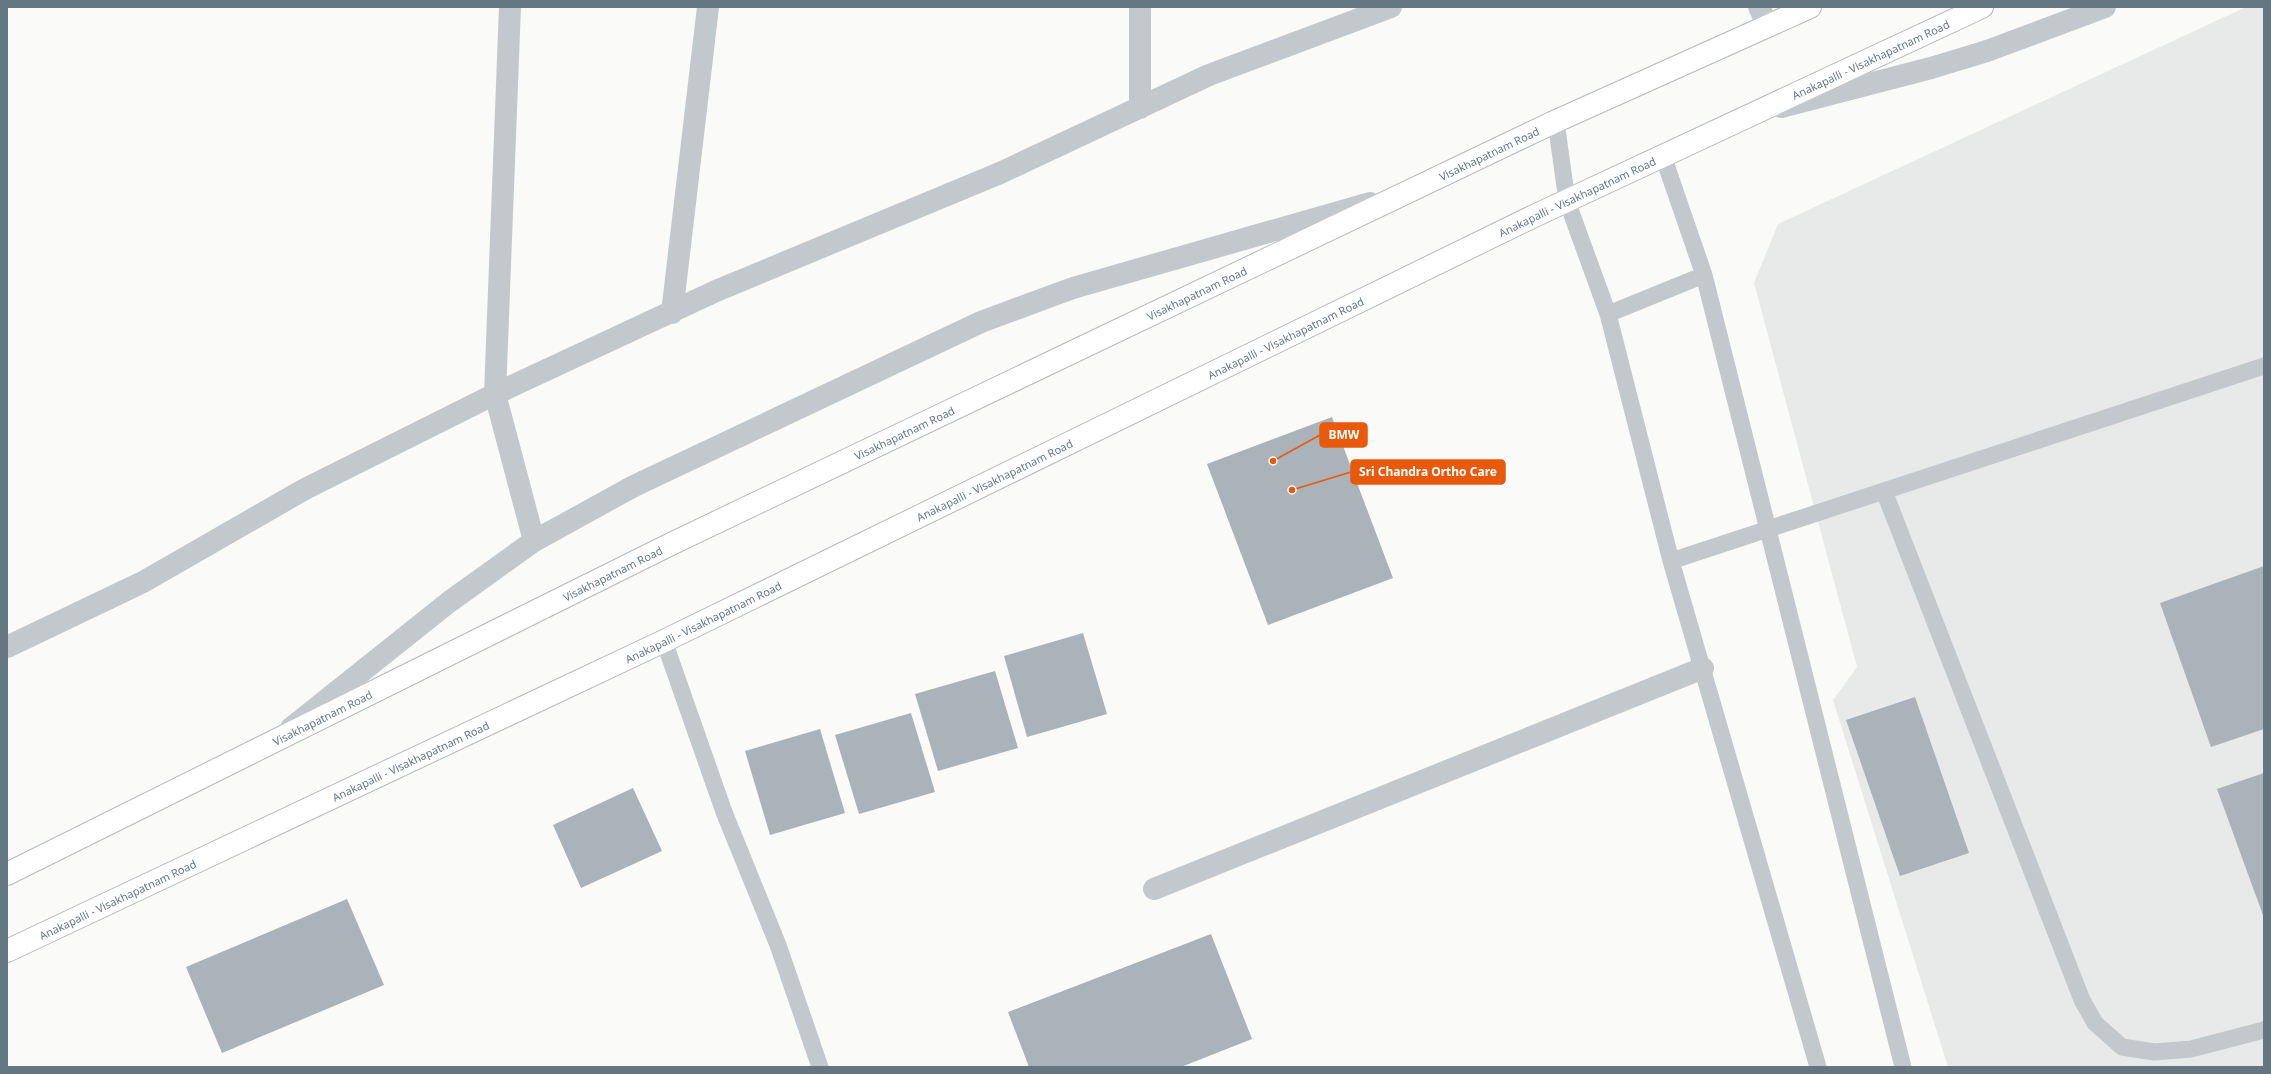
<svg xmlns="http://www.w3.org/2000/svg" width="2271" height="1074" font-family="'Noto Sans',sans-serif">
	<rect width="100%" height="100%" fill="#fafaf8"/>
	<path fill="#e8e9e9" d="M2246,7H2264V1067H1948L1833,700L1857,667L1754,283L1778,224Z"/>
	<path fill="#aab3b9" d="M1332,417L1393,578L1268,625L1207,464Z
		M2264,566V729L2211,747L2160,603Z
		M1083,633L1107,714L1027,737L1004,656Z
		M995,671L1018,748L938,771L915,694Z
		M1915,697L1969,853L1900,876L1846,720Z
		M911,713L935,792L859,814L835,735Z
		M820,729L845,813L770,835L745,751Z
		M2264,773V918L2217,789Z
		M633,788L662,851L581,888L553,825Z
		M347,899L384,985L222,1053L186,967Z
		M1211,934L1252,1039L1181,1067H1029L1008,1012Z"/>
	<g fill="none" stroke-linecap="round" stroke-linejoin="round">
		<defs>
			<g id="primary">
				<path id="s1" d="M7,874L671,544L1552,123L1810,7"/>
				<path id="s2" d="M7,951L664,641L1532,217L1982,7"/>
			</g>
		</defs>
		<use href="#primary" stroke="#b5babe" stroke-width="24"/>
		<path stroke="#c3c8cc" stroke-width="17" d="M1556,122L1567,201L1608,314L1671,561L1818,1067
			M1663,156L1704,275L1903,1067
			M1608,314L1704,275
			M1884,491L2082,1000L2095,1023L2122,1047L2154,1052L2191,1049L2264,1030
			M1671,561L2264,366
			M664,641L724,812L778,945L820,1067"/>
		<path stroke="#c3c8cc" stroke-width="22" d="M510,7L495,394L534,541
			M1759,7L1768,26
			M1781,107L1931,68L1987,51L2105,7
			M1140,108V7
			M672,313L708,7
			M7,647L143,582L305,489L495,394L716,291L1000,173L1209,75L1391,7
			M291,728L449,602L534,541L634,486L981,322L1073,288L1370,203
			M1154,889L1703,668"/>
		<use href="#primary" stroke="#fff" stroke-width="22"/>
	</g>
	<g text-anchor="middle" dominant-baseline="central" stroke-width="4" stroke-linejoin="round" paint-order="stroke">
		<g font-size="11" fill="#657683" stroke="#fff">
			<text stroke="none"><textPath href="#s2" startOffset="2066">Anakapalli - Visakhapatnam Road</textPath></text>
			<text stroke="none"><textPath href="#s1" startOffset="1648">Visakhapatnam Road</textPath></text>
			<text stroke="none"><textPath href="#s2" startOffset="1742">Anakapalli - Visakhapatnam Road</textPath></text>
			<text stroke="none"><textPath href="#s1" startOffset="1324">Visakhapatnam Road</textPath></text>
			<text stroke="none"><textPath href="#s2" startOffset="1418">Anakapalli - Visakhapatnam Road</textPath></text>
			<text stroke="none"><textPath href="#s1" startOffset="1000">Visakhapatnam Road</textPath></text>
			<text stroke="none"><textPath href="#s2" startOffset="1094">Anakapalli - Visakhapatnam Road</textPath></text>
			<text stroke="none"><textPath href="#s1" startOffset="676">Visakhapatnam Road</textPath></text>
			<text stroke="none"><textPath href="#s2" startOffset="770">Anakapalli - Visakhapatnam Road</textPath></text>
			<text stroke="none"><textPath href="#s1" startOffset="352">Visakhapatnam Road</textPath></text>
			<text stroke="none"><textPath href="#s2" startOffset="446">Anakapalli - Visakhapatnam Road</textPath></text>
			<text stroke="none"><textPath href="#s2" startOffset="122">Anakapalli - Visakhapatnam Road</textPath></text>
		</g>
	</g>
	<path fill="none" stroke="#e8590c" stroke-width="1.5" d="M1273 461L1320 435M1292 490L1351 472"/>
	<g fill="#e8590c" stroke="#fff" stroke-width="1.5">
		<circle cx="1273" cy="461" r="4"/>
		<circle cx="1292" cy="490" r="4"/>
	</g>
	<g fill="#e8590c" stroke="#e8590c" stroke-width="1.5">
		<rect x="1320" y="423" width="47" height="24" rx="4"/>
		<rect x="1351" y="460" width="154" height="24" rx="4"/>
	</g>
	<g font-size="12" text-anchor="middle" font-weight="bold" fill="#fff">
		<text x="1344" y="439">BMW</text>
		<text x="1428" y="476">Sri Chandra Ortho Care</text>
	</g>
	<rect width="2271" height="1074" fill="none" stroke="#657683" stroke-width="16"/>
</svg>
